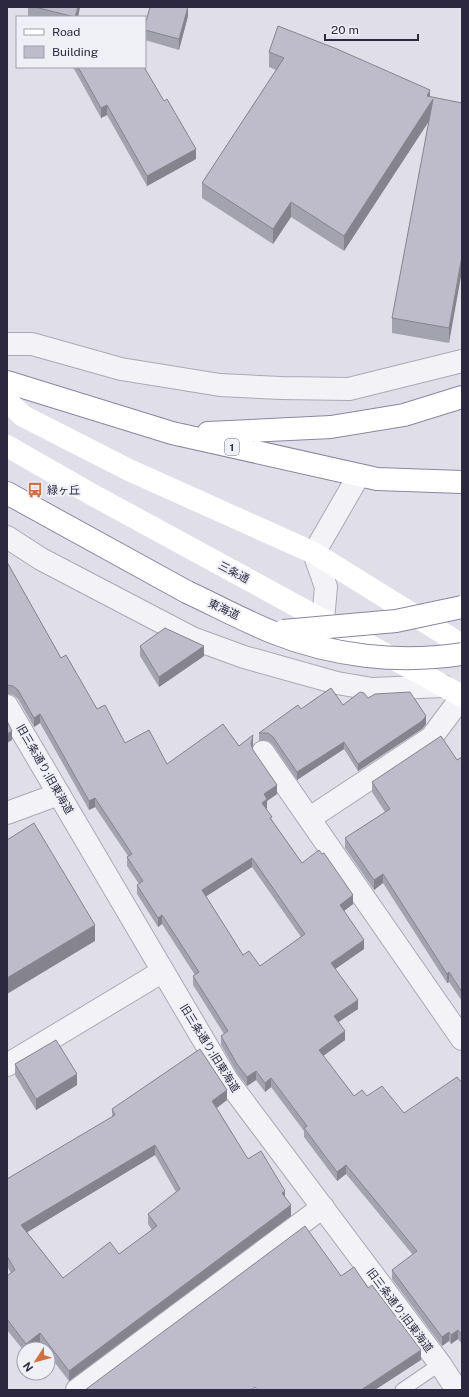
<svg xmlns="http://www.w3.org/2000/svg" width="469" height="1397" font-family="'Public Sans','Noto Sans JP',sans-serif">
	<rect width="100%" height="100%" fill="#e0dfe9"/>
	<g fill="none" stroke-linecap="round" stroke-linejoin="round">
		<defs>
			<path id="lane" d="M402,1390L440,1364"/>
			<path id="street" d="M7,344H32L121,369L220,385L281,388L349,389L462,361
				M7,537L41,559L192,638L244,657L337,683L372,689L443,686
				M323,620L326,587L314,553L359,475
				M7,706L227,1080L440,1364L457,1390
				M263,752L462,1039
				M7,813L59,794
				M310,818L431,738L455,706L461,696
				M7,1065L163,971
				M77,1390L323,1207"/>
			<path id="highway" d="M7,382L172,433L377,479L462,482
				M208,433L331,427L404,415L462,397
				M7,493L187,592"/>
		</defs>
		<use href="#lane" stroke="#aaa8b6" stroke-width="15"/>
		<use href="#street" stroke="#aaa8b6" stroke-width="24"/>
		<use href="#highway" stroke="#89879f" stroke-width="24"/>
		<use href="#lane" stroke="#f3f2f7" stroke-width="13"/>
		<use href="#street" stroke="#f3f2f7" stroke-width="22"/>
		<path stroke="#fff" stroke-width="22" d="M7,401L23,416L129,470L314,553L462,645
			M7,446L91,494L462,696"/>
		<use href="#highway" stroke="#fff" stroke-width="22"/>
		<defs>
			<path id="highway-bridge" d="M187,592C215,605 243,620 272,632C332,656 398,664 462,654
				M283,631L396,621L462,607"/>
		</defs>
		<use href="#highway-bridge" stroke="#89879f" stroke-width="24" stroke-linecap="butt"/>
		<use href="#highway-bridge" stroke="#fff" stroke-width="22"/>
	</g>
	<path fill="#a3a2af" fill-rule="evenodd" d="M28,7H80L78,17H34L28,16Z
		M188,7V16L179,50L145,40V25Z
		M269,52L430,97L462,103L449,343L392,333V318L429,121L344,251L291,217L273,244L202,198V183L276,70L269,67Z
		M73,67H144L196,159L147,186L107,115L101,118Z
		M7,562L61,658L97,709L125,743L167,764L239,746L253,744L252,748L277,794L267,801V808L266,809L272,820L302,863L353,904L344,911L364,949L335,969L358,1009L338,1022L345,1040L323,1056L354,1096H367L404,1113L462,1083V1344L458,1339L451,1344L449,1341L442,1346L392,1279V1270L413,1255L346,1174L337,1181L304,1137V1131L271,1087L265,1092L256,1080L247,1086L237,1073L221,1045V1036L224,1034L193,985V976L195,975L162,924L158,927L137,894V885L139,884L127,866V857L128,856L95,807L89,810L40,723L34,727L18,699L13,695L7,694ZM252,867L301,937L260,966L243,955L206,896Z
		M140,646L204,656L159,687L140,656Z
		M368,698L426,724L422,729L358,771L344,749L297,780L273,745L268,741H259V733L301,709L343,705Z
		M462,757V1001L449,982L447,983L383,883L374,890L345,848V838L385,812L372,792V782L457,760Z
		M15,1064L77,1085L36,1110L15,1075Z
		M227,1100L217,1108L248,1159L285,1198L291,1216L69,1381L48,1354V1349H44L40,1343L33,1349H24V1351L7,1330V1276L11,1273L7,1266V1179L112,1117V1109ZM155,1155L176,1192L148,1214V1224L152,1230L119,1254L63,1278L27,1232Z"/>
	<path fill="#85848e" d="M78,7H80L78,17H75Z
		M188,7V16L179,50V39Z
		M430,90V104L433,99V115L344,251V236L427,96Z
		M107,105V115L101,118V108Z
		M196,149V159L147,186V176Z
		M291,202V217L273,244V229Z
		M462,256V271L449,343V328Z
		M204,646V656L159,687V677Z
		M40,714V723L34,727V718Z
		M426,716V724L422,729L358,771V764Z
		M12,731V740L7,743V734Z
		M253,735V744L251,753V744Z
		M344,742V749L297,780V772Z
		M277,785V794L267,801V808L262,812V803L264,794Z
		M95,798V807L89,810V801Z
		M252,858V867L202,899V890Z
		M383,874V883L374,890V880Z
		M353,895V904L340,914V905Z
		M162,915V924L158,927V918Z
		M95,925V941L7,994V978Z
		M364,940V949L331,972V963Z
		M449,972V982L447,983V974Z
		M358,1000V1009L334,1025V1016Z
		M345,1031V1040L319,1059V1050Z
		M256,1071V1080L247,1086V1077Z
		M77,1074V1085L36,1110V1099Z
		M271,1078V1087L265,1092V1083Z
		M227,1090V1100L212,1111V1101Z
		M155,1145V1155L21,1236V1225Z
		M346,1165V1174L337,1181V1172Z
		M285,1191V1201L282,1193Z
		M291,1205V1216L69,1381V1371Z
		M458,1330V1339L451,1344V1335Z
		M449,1332V1341L442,1346V1337Z
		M40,1333V1343L33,1349H26V1344Z
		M421,1350V1360L375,1390H361Z"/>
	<path fill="#bebccb" stroke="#85848e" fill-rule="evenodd" d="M35,7H78L75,17Z
		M150,7H188L179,39L145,30V25Z
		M278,26L337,49L430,90L427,96L462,103V256L449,328L392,318L433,99L344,236L291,202L273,229L202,183L284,58L269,52Z
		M78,67H144L164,101L167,99L196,149L147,176L107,105L101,108Z
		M7,562L61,658L66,655L97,709L105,705L125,743L149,730L167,764L223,724L239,746L253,735L251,744L253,750L277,785L264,794L267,799L262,803L272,817L270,818L302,863L319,850L322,854L324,853L353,895L340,905L364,940L331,963L358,1000L334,1016L345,1031L319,1050L354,1096L362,1090L367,1096L382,1086L404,1113L457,1077L462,1083V1335L458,1330L451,1335L449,1332L442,1337L392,1270L417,1251L346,1165L337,1172L304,1128L307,1126L271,1078L265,1083L256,1071L247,1077L237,1064L221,1036L228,1031L193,976L199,972L162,915L158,918L137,885L143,881L127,857L132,854L95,798L89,801L40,714L34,718L18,690L13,686L7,685ZM252,858L305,934L260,966L249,951L243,955L202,890Z
		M165,628L204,646L159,677L140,646Z
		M331,688L343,705L360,692L364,693L368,698L375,694L410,692L426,716L422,721L358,764L344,742L297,772L273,737L268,733H259L298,705L301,709Z
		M7,721L12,731L7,734Z
		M441,736L457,760L462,757V992L449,972L447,974L383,874L374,880L345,838L390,809L372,782Z
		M34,823L95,925L7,978V840Z
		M56,1040L77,1074L36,1099L15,1064Z
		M200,1049L227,1090L212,1101L248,1159L261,1151L285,1191L282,1193L291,1205L69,1371L40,1333L26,1344L7,1319V1276L15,1270L7,1256V1179L115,1115L112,1109ZM155,1145L180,1189L148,1214L157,1226L119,1254L110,1242L63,1278L21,1225Z
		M305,1226L341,1276L354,1267L368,1288L372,1285L421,1350L361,1390H257L255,1387L251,1390H85Z"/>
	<defs>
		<symbol id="bus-bare" viewBox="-9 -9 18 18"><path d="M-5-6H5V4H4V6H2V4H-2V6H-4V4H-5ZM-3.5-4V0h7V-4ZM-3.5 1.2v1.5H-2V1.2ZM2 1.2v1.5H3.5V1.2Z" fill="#cf7243" stroke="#efeff6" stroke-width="2.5" paint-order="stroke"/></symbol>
	</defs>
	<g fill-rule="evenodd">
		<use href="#bus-bare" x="24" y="479" width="22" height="22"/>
	</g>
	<g text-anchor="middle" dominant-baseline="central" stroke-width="4" stroke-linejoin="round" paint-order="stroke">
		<rect fill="#efeff6" stroke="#666477" stroke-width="1" x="225" y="439" width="14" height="16" rx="3"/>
		<g font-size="10" font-weight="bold" fill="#2b2840">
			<text x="232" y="447">1</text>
		</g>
		<g font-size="11" fill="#2b2840" stroke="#efeff6" text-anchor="start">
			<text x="47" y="490">緑ヶ丘</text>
		</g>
		<g font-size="11" fill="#2b2840" stroke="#efeff6">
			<text transform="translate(234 572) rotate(28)">三条通</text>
			<text transform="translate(224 609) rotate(25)">東海道</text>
			<text transform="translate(45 769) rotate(60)">旧三条通り;旧東海道</text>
			<text transform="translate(210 1048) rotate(58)">旧三条通り;旧東海道</text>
			<text transform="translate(400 1310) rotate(53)">旧三条通り;旧東海道</text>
		</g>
	</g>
	<rect width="469" height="1397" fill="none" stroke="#2b2840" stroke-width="16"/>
	<rect x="16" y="16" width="130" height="52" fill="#efeff6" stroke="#a19fad"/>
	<rect x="24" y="29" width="20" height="6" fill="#ffffff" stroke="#a19fad"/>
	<text x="52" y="36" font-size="12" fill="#2b2840">Road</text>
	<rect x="24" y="46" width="20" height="12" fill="#bebccb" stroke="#a19fad"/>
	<text x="52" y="56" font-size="12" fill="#2b2840">Building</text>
	<g transform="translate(36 1361) rotate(234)"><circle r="19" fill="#efeff6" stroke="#a19fad"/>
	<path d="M0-3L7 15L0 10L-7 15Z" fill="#cf7243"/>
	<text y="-6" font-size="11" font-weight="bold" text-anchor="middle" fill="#2b2840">N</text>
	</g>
	<path d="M325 34v6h93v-6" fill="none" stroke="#2b2840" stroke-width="2"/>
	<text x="331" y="34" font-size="12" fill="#2b2840" stroke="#efeff6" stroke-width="3" paint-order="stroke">20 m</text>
</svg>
